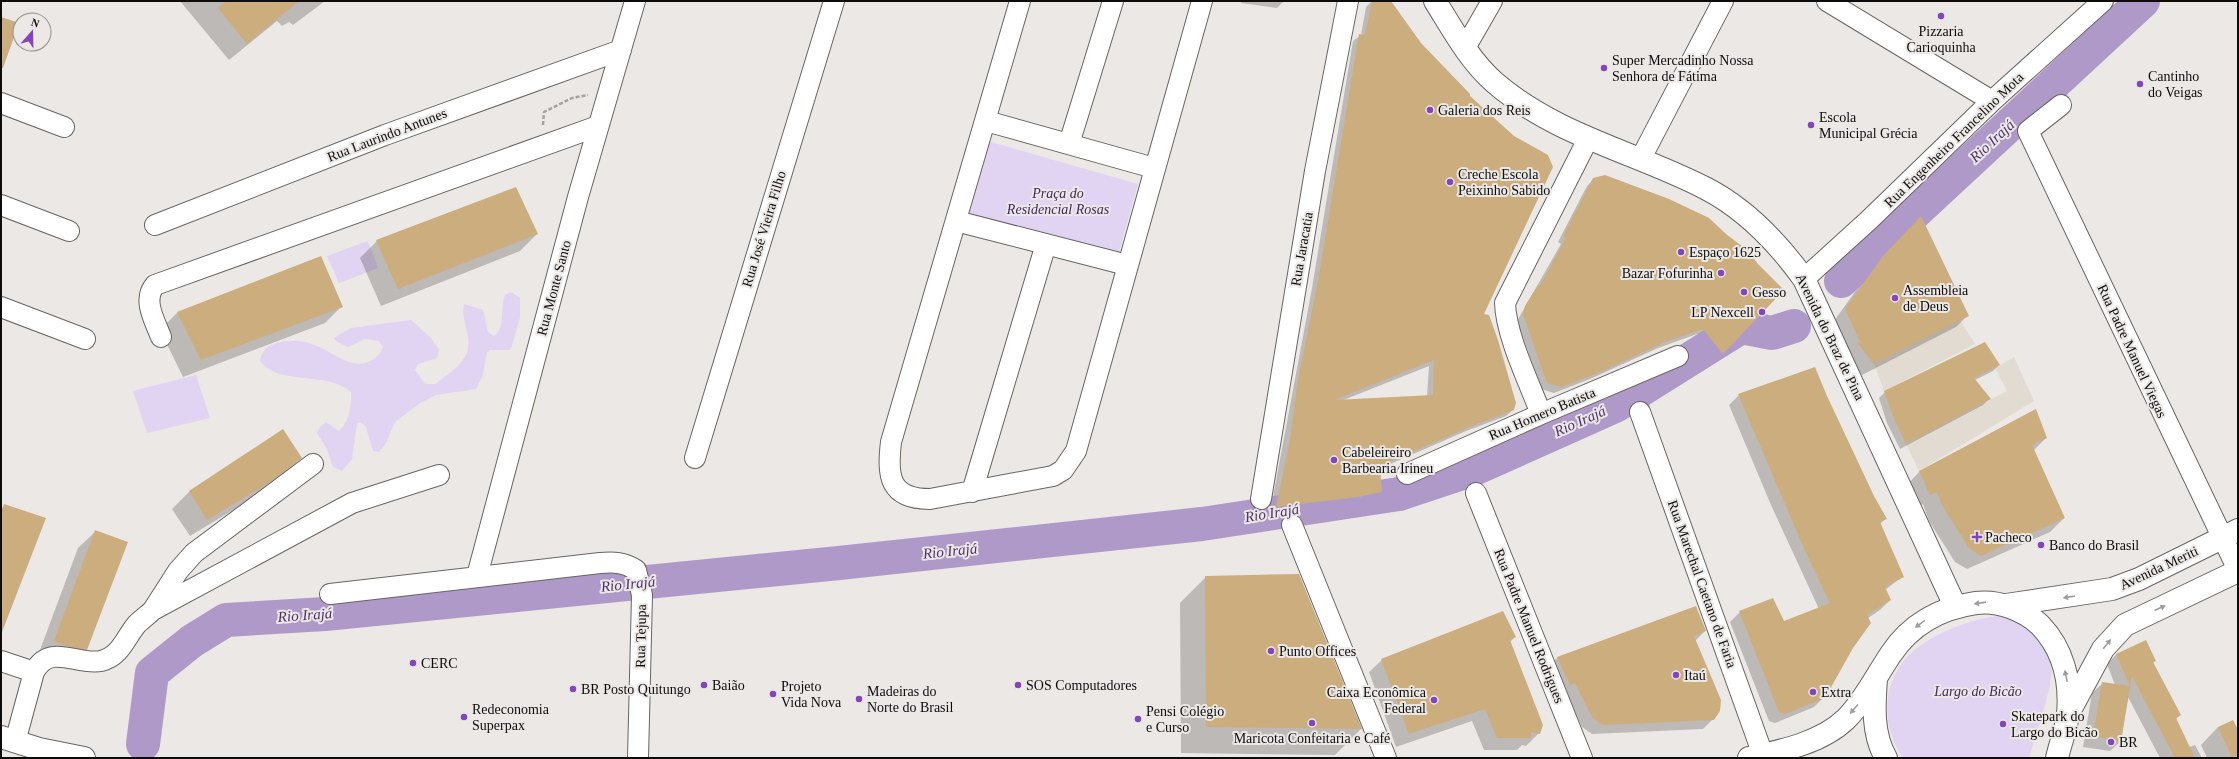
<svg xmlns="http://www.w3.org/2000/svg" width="2239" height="759" font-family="'Times New Roman',serif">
	<rect width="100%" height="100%" fill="#ebe8e5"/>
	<path fill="#e2dbd1" d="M1960,320L1975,344L1884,391L1874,364Z
		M2014,357L2034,401L1919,471L1906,444L2007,391L1995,368Z"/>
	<path fill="#e1d3f2" d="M984,140L1138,184L1117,259L962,214Z
		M368,241L378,268L339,283L327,256Z
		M511,292L520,298V318L511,348L509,350H490L487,352L483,375L476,389L436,395L420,403L395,422L386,443L379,452L373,451L366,427L360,422L357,423L352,459L342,471L333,467L327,449L317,433L320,427L326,422L339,431C349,423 352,405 351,392C326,370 281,387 260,361C261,352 266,347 274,344C289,339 303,340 317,346C335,353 354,373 374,359C379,355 381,353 383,347L379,341L365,339L348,347L336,341L334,338L351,328L411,320L431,338L439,350L437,358L418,364L415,370L425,384H436C455,368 474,359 467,332C465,322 462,314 464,304L483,310L488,332L494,336C506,329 500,306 505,295Z
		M196,375L210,418L147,433L133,391Z
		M2000,616C2006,618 2013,618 2018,620C2033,626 2048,647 2051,663C2055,683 2035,736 2029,758H1903C1882,728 1881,687 1906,658C1926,636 1971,618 2000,616Z"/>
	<path fill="#0003" fill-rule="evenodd" d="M180,1H325L293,25L289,22L282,26L277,21L229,60Z
		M1242,1H1284L1277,8L1241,3Z
		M1372,1H1388L1513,410L1506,416L1466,431L1379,469L1381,491L1375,498L1351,503L1270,513L1312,288L1353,41L1361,35L1366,7ZM1429,366L1427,397L1341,401Z
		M1594,179L1757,265L1723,353L1717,359L1697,334L1658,348L1590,379L1554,393L1541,389L1517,321L1561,244L1558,242L1587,186Z
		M1909,229L1968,315L1956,327L1862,375L1847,355L1834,321L1872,268Z
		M537,234L520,251L381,306L360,258L377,241Z
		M320,257L342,306L325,323L183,377L160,330L177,313Z
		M1999,365L1993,371L1975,380L1989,399L1983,405L1900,449L1887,423L1879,398L1885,392Z
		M1739,395L1826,397L1873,496L1886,518L1880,524L1902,577L1885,590L1890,600L1880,610L1868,618L1824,697L1814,707L1775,723L1769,721L1730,622L1740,612L1783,622L1819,609L1771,505L1729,405Z
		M2035,410L2046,438L2034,450L2064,518L2050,532L1967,569L1955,562L1929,521L1923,504L1916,508L1906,486L1919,472Z
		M301,458L283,475L248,501L190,536L172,509L190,491Z
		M5,505L45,519L1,632V509Z
		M96,531L86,649L69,666L37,658L78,548Z
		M1299,575L1361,729L1335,755L1181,753L1180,603L1206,577Z
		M1695,607L1705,631L1695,641L1713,719L1703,729L1592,734L1582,727L1565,692L1547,668L1557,658Z
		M1515,637L1510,642L1539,733L1526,746L1522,745L1517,750H1484L1472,721L1396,747L1369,672L1382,660Z
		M2117,654L2155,661L2153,663L2180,715L2176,719L2189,747L2195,745L2202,758H2160L2128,697L2121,741L2110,751L2083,747L2092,693L2103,683L2115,685L2107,664Z
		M2218,727H2238V758H2207L2201,745Z"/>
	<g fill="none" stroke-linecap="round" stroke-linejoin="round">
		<path stroke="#af99c9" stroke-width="34" d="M1841,281L2143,1
			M143,744L152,673L192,641L226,620L325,614L839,563L1202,524L1399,494L1474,469L1615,406L1741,327L1772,333L1794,326"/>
	</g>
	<path fill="#ccad7e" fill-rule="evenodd" d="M226,1H299L247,44L218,8Z
		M1372,1H1391L1421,43L1470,94V96L1514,136L1548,155L1553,167L1484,314L1489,315L1498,340L1516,403L1514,410L1474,425L1380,466L1382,492L1358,497L1276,507L1290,440L1298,380L1318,281L1359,34L1365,35ZM1434,360L1433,395L1334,400Z
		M1,17L19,23L3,68H1Z
		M1605,175L1669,199L1709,218L1726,234L1747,250L1758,264L1784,290L1723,354L1703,329L1665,342L1598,373L1561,387L1547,383L1523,314L1525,306L1538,285L1540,286L1566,238L1563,236L1593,178Z
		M516,187L538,234L398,289L376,240Z
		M1921,216L1969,316L1874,364L1857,343L1860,342L1845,309L1883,256Z
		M321,256L343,307L201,360L177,312Z
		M1985,342L2000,365L1974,378L1991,399L1906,444L1893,416L1884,391Z
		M1815,367L1827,396L1874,496L1887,519L1880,522L1904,577L1885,587L1891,600L1867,615L1871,623L1853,648L1825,698L1785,714L1779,712L1739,611L1773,598L1784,621L1830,603L1806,553L1738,394Z
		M2036,409L2047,438L2032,445L2065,518L1981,556L1969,548L1943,507L1937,492L1930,495L1919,471Z
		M283,429L302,458L267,484L207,520L189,491Z
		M4,504L46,518L2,632L1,513Z
		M95,530L128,542L87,650L66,646L54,641Z
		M1299,574L1362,729L1206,727L1205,576Z
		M1696,606L1706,631L1694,636L1721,700L1720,711L1714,720L1602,725L1592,717L1575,683L1570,685L1557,657Z
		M1503,611L1516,637L1510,640L1543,725L1540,734L1531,732V738H1497L1485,709L1409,734L1381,659Z
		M2146,640L2156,661L2153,662L2181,715L2176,718L2195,758H2175L2132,676L2121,741L2093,736L2102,682L2130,686L2116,654Z
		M2233,720L2238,730V758H2232L2218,727Z"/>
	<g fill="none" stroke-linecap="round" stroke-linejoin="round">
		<defs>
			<path id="street" d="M1020,1L891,442C887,476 889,499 930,499L1053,476L1063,470L1076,451L1202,1
				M1827,1L1992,101
				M1465,48L1492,1
				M1,103L64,127
				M2061,105L2028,131L2238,570
				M986,121L1154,168
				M1069,144L1113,1
				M1640,160L1723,1
				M1,205L69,231
				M956,221L1127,265
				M155,225L385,135L621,50
				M1804,279L1869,220L1992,101L2103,1
				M1,307L85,339
				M161,337C155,321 142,300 155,285L598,126
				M1640,412L1763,755
				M1541,414C1529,382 1506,336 1505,303L1588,139
				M695,458L834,1
				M1407,474L1541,414L1678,356
				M972,492L1046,244
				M1476,493L1582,758
				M1261,499L1315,171L1348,1
				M1292,525L1386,758
				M477,576L578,197L635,1
				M330,594L600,563C614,562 624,562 636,570L642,595L638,758
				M153,610L178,571L194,553L313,464
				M1,661L34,672C50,642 77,666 101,661C121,656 125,638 137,624C142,619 148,615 153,610L352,503L439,475
				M15,742L34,672"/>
			<path id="secondary" d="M1435,1C1452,28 1469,60 1494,82C1556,136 1636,152 1707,189C1747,210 1778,243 1804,279L1955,606"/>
			<path id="primary" d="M2006,605L2112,589L2139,579L2238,530
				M1876,679C1874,705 1872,734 1886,758
				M2069,712L2103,649L2125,625L2238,571
				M1,737L39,749L84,758
				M1749,758C1781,751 1821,743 1846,719C1865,700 1876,676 1891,654C1911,624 1941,608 1976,603C1998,600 2024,610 2040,625C2063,649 2071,681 2068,714C2067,727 2060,744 2057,758"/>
		</defs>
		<use href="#street" stroke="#686562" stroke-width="22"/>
		<use href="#secondary" stroke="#686562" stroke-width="24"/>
		<use href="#primary" stroke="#686562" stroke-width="24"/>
		<path stroke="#a5a2a0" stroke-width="2.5" stroke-dasharray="4 2" stroke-linecap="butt" d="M543,125L544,112L572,98L588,95"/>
		<use href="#street" stroke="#fff" stroke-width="20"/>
		<use href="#secondary" stroke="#fff" stroke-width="22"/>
		<use href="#primary" stroke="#fff" stroke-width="22"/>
	</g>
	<defs><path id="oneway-solid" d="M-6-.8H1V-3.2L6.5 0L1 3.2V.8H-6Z"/></defs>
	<g fill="#9e9e9d">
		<use href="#oneway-solid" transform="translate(2069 597) rotate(171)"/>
		<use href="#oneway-solid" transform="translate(1980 603) rotate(172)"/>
		<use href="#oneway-solid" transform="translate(2160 608) rotate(-25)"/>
		<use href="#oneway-solid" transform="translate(1920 624) rotate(144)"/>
		<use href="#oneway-solid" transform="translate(2107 644) rotate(-51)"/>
		<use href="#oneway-solid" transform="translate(2066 676) rotate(-102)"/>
		<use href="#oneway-solid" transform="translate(1854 709) rotate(131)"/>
	</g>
	<g fill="#8445ba" stroke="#ebe8e5" stroke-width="1.5">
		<circle cx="1941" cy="16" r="4"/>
		<circle cx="1604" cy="68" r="4"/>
		<circle cx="2140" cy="84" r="4"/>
		<circle cx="1430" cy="110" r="4"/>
		<circle cx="1811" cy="125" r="4"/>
		<circle cx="1450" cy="182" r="4"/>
		<circle cx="1681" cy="252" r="4"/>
		<circle cx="1721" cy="273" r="4"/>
		<circle cx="1744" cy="292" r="4"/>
		<circle cx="1895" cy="298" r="4"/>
		<circle cx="1762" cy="312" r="4"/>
		<circle cx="1334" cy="460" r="4"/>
		<path d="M1975 531h4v4h4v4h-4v4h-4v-4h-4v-4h4z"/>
		<circle cx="2041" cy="545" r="4"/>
		<circle cx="1271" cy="651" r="4"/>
		<circle cx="413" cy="663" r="4"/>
		<circle cx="1676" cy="675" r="4"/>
		<circle cx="704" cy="685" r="4"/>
		<circle cx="1018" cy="685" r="4"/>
		<circle cx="573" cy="689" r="4"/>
		<circle cx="1813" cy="692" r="4"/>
		<circle cx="773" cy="694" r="4"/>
		<circle cx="859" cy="699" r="4"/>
		<circle cx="1434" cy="700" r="4"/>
		<circle cx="464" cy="717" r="4"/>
		<circle cx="1138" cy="719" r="4"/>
		<circle cx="1312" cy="723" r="4"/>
		<circle cx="2003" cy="724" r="4"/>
		<circle cx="2111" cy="742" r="4"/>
	</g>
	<g text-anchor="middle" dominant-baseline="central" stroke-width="4" stroke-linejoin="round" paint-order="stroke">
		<g font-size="14" fill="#0d0c0b" stroke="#ebe8e5" text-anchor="start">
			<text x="1941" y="31" text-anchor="middle">Pizzaria<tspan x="1941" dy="16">Carioquinha</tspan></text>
			<text x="1612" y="60">Super Mercadinho Nossa<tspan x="1612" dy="16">Senhora de Fátima</tspan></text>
			<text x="2148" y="76">Cantinho<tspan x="2148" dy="16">do Veigas</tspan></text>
			<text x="1438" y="110">Galeria dos Reis</text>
			<text x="1819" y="117">Escola<tspan x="1819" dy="16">Municipal Grécia</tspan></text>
			<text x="1458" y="174">Creche Escola<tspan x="1458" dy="16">Peixinho Sabido</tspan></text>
			<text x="1689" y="252">Espaço 1625</text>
			<text x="1713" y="273" text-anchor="end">Bazar Fofurinha</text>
			<text x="1903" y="290">Assembleia<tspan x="1903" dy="16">de Deus</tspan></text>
			<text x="1752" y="292">Gesso</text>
			<text x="1754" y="312" text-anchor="end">LP Nexcell</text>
			<text x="1342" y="452">Cabeleireiro<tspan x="1342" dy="16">Barbearia Irineu</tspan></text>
			<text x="1985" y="537">Pacheco</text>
			<text x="2049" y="545">Banco do Brasil</text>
			<text x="1279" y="651">Punto Offices</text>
			<text x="421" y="663">CERC</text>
			<text x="1684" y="675">Itaú</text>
			<text x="712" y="685">Baião</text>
			<text x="1026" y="685">SOS Computadores</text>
			<text x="781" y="686">Projeto<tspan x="781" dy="16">Vida Nova</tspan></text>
			<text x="581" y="689">BR Posto Quitungo</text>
			<text x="867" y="691">Madeiras do<tspan x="867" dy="16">Norte do Brasil</tspan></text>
			<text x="1426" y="692" text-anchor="end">Caixa Econômica<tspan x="1426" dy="16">Federal</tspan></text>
			<text x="1821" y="692">Extra</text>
			<text x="472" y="709">Redeconomia<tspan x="472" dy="16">Superpax</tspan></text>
			<text x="1146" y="711">Pensi Colégio<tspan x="1146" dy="16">e Curso</tspan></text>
			<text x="2011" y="716">Skatepark do<tspan x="2011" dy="16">Largo do Bicão</tspan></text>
			<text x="1312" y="738" text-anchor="middle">Maricota Confeitaria e Café</text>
			<text x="2119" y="742">BR</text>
		</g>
		<g font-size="14" fill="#0d0c0b" stroke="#ebe8e5">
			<text transform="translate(387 135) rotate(-21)">Rua Laurindo Antunes</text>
			<text transform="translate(1954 140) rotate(-44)">Rua Engenheiro Francelino Mota</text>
			<text transform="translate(764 229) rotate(-73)">Rua José Vieira Filho</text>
			<text transform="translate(1302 249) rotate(-80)">Rua Jaracatia</text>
			<text transform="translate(554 288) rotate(-75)">Rua Monte Santo</text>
			<text transform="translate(1830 337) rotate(64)">Avenida do Braz de Pina</text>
			<text transform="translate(2132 351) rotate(65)">Rua Padre Manuel Viegas</text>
			<text transform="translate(1542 414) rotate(-23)">Rua Homero Batista</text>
			<text transform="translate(2159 568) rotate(-25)">Avenida Meriti</text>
			<text transform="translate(1702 584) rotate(70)">Rua Marechal Caetano de Faria</text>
			<text transform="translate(1529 626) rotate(68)">Rua Padre Manuel Rodrigues</text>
			<text transform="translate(641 636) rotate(-89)">Rua Tejupa</text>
		</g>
		<g font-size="14" font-style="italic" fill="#43255f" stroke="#ebe8e5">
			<text x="1058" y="193">Praça do<tspan x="1058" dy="16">Residencial Rosas</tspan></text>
			<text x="1978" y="691">Largo do Bicão</text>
		</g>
		<g font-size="15" font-style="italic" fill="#4f316c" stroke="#ebe8e5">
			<text transform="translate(1992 141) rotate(-43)">Rio Irajá</text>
			<text transform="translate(1580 421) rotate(-24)">Rio Irajá</text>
			<text transform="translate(1272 513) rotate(-9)">Rio Irajá</text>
			<text transform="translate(950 551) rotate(-6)">Rio Irajá</text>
			<text transform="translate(628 584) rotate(-6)">Rio Irajá</text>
			<text transform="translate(305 615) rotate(-4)">Rio Irajá</text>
		</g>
	</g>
	<rect width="2239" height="759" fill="none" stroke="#0d0c0b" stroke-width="4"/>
	<g transform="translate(32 32) rotate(20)"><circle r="19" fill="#ebe8e5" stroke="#92908e"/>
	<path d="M0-3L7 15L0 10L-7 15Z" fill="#8445ba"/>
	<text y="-6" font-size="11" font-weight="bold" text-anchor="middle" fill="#0d0c0b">N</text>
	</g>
</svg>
